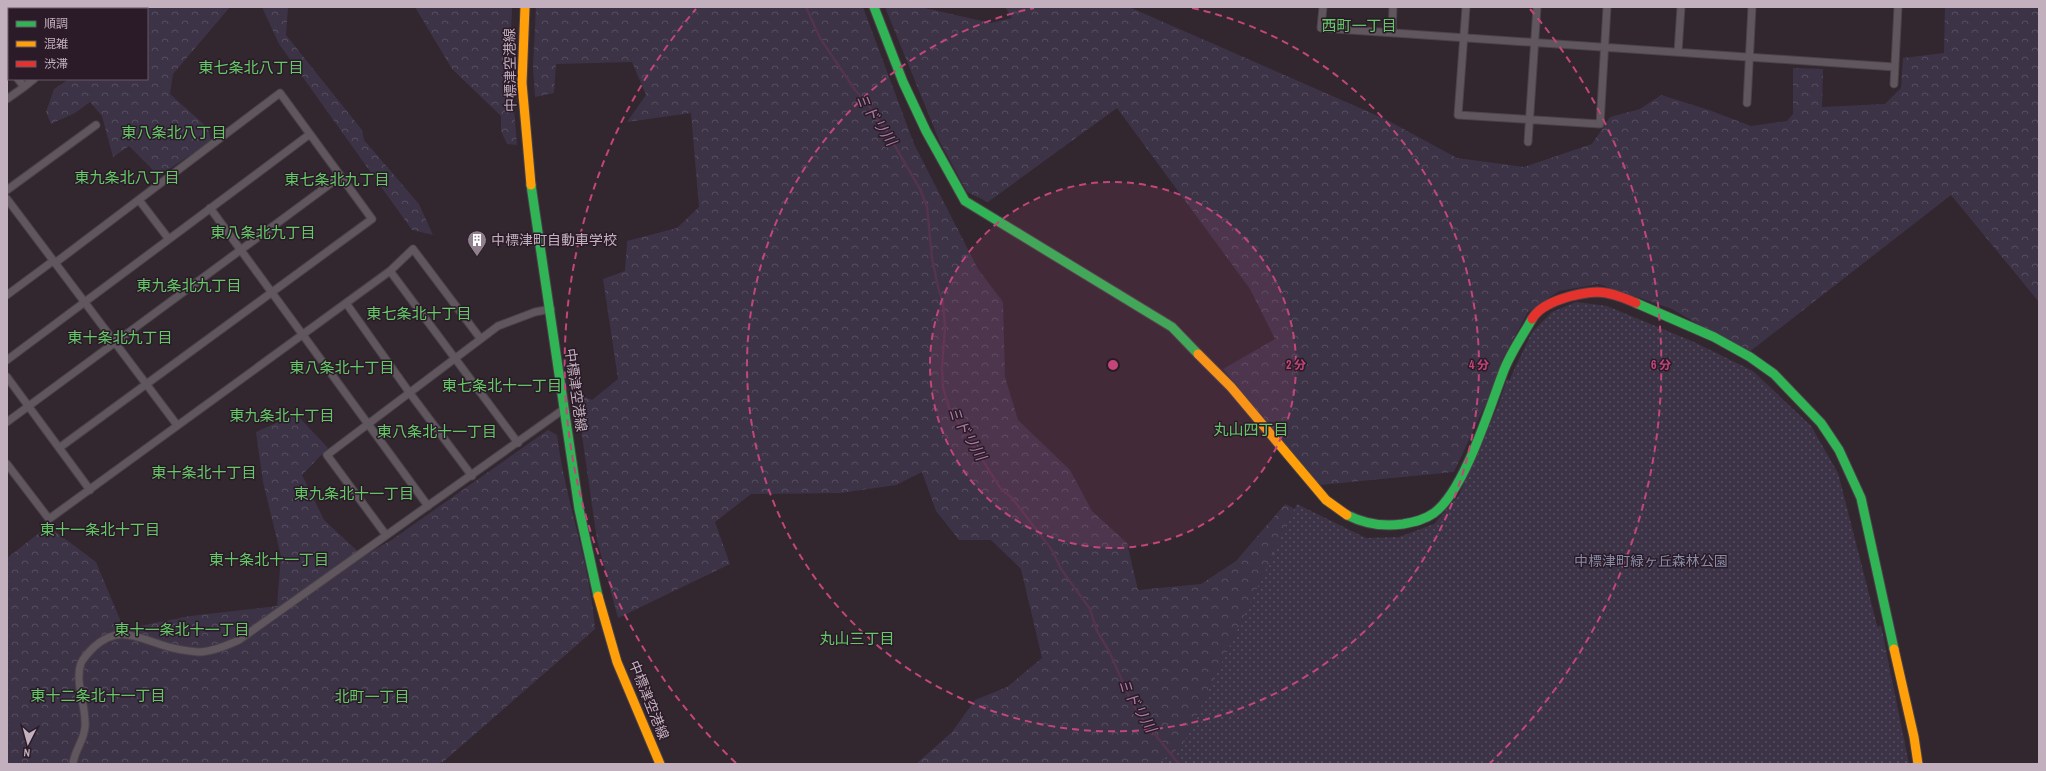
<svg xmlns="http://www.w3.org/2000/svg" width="2046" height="771" font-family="'Archivo Narrow','Noto Sans JP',sans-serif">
	<defs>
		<pattern id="forest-crowns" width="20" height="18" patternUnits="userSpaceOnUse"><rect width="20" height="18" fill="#3c3347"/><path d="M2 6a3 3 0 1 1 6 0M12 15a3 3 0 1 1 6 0" fill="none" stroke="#574e60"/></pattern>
		<pattern id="park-dots" width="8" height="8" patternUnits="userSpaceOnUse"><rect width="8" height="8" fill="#3c3347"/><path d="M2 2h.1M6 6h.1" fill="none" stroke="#574e60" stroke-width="1.8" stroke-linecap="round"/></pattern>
	</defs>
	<rect width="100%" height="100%" fill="#32262f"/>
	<path fill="url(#forest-crowns)" d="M148,7H230L173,74L170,94L208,128L211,141L159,176L129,146L113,157L102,116L90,102L75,113L51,124L46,112L54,89L69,79H147V9H145Z
		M262,7H288L286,35L362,130L364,140L419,204L433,235L412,230L279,44Z
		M415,7H512L510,60L517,145L507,144L501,131V116L452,69Z
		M536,7H863L914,144L978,269L1003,302L1005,377L1018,420L1070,470L1092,511L1127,543L1138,590L1201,584L1236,561L1285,504L1317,520L1365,539L1398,540L1435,526L1458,498L1484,446L1507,379L1541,395L1812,675L1881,625L1909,764H916L952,732L975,700L1007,687L1042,658L1021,569L991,540H959L936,511L922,472L896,485L840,493L751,494L715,522L730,564L618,618L597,540L576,393L592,400L618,379L603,279L625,271L627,241L677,228L699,207L691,113L627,122L646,95L632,62L556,64L554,93L535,97L533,66Z
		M885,7H920L991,23L1012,18L1005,7H1129L1385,119L1457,158L1524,167L1592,144L1610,117L1640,109L1661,95L1709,110L1751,126L1787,121L1793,114V68L1823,69L1822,107L1885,104L1901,88L1903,58L1944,53L1945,7H2039V302L1951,195L1748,353L1672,309L1599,284L1559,291L1528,312L1503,358L1487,401L1454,472L1320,485L1223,369L1275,339L1250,289L1117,108L988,202L967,192L939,140Z
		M296,414L328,448L302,475L324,520L363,556L390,541L548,430L557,435C565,500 590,563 595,629L443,762L432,764H7V558L48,526L96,562L124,629L190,616L277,606L281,556L263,482L256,432Z"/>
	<path fill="url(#park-dots)" d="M1576,302L1607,306L1694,342L1753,371L1811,426L1838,473L1879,633L1909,764H1157L1183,745L1297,504L1366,538L1399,537L1434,524L1459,495L1513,372L1532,332L1552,312Z"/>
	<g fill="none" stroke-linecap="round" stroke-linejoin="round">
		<path stroke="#54334e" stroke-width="2.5" d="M806,7L820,38L855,90L867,103L885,129L920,189L927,207L932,258L938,287L943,303L945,327L942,368L943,387L949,408L1001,489L1012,498L1052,550L1061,569L1090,609L1097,631L1109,651L1132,703L1144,721L1179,764"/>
		<defs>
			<path id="street" d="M74,7L75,9
				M1323,7L1321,28L1895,67
				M1466,7L1458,115L1600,124L1607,7
				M33,9L36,7
				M7,29L9,27
				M1392,33L1393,7
				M1678,52L1681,7
				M7,64L9,67
				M1894,84L1898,7
				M24,87L34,79
				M7,99L24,87L18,79
				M1747,103L1752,7
				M1528,142L1537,7
				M7,190L96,125
				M7,199L177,425
				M139,200L168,238
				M210,208L428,506
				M55,263L280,93L372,219L59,448
				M390,271L413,249L480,338
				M7,295L53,261
				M346,303L409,392L472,476
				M7,360L310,134
				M7,377L90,490
				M7,422L341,176
				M7,464L49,519L390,271L518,443
				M386,535L327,455L498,326L535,312L551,309
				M73,764C74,751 84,741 85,727C87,707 74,683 81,663C84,657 89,652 94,647C118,625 136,637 162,645C174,649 186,651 198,652C212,652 226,646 239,640L564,409"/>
			<path id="fast" d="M874,7L903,82L926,131L965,201L1172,327L1198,354
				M531,185L579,509L598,596
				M1636,303L1714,337L1750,357L1774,374L1821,423L1839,450L1861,498L1894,649
				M1347,515C1365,524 1383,527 1403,524C1414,522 1424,520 1434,513C1465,490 1490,406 1504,370C1511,352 1523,335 1532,319"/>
			<path id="slow" d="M525,7L522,83L531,185
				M1198,354L1231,387L1326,500L1347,515
				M598,596L617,662L660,764
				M1894,649L1914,737L1918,764"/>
			<path id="jam" d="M1532,319C1542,301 1578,293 1597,292C1610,292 1625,298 1636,303"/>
		</defs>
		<use href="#street" stroke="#4b4249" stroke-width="9"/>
		<use href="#fast" stroke="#4c4149" stroke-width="11"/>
		<use href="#slow" stroke="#4c4149" stroke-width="11"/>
		<use href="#jam" stroke="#4c4149" stroke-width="11"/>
		<use href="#street" stroke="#5f565e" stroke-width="7"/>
		<use href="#fast" stroke="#30b455" stroke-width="9"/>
		<use href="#slow" stroke="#ff9f0a" stroke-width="9"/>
		<use href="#jam" stroke="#e5322d" stroke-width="9"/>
	</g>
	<circle cx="1113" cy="365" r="183" fill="#c24679" fill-opacity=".12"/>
	<g fill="none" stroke="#c24679" stroke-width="2" stroke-dasharray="7 5">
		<circle cx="1113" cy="365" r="183"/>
		<path d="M1192 8A366 366 0 1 1 1034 8"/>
		<path d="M736 763A548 548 0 0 1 696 9M1530 9A548 548 0 0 1 1490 763"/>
	</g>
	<defs>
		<symbol id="building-pin" viewBox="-11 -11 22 30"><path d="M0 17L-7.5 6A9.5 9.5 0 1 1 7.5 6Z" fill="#90808d" stroke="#2b1b28"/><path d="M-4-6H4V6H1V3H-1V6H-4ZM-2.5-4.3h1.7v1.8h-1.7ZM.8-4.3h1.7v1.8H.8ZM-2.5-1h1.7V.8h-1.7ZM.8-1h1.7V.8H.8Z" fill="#fff"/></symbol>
	</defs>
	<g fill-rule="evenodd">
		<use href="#building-pin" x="466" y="229" width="22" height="30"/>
	</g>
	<g text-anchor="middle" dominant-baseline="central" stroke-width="3" stroke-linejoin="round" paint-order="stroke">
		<g font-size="14" fill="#c3b0bf" stroke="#2b1b28">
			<text transform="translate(510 70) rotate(-91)">中標津空港線</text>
			<text transform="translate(576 390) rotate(82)">中標津空港線</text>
			<text transform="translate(649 700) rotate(68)">中標津空港線</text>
		</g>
		<g font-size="14" fill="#c3b0bf" stroke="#2b1b28" text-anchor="start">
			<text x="491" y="240">中標津町自動車学校</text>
		</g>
		<g font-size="14" fill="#878da7" stroke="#2b1b28">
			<text x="1651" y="561">中標津町緑ヶ丘森林公園</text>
		</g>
		<g font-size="15" fill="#64ca68" stroke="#2b1b28">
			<text x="1359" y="25">西町一丁目</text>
			<text x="251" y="67">東七条北八丁目</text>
			<text x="174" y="132">東八条北八丁目</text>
			<text x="127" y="177">東九条北八丁目</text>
			<text x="337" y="179">東七条北九丁目</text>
			<text x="263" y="232">東八条北九丁目</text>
			<text x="189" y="285">東九条北九丁目</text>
			<text x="419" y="313">東七条北十丁目</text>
			<text x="120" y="337">東十条北九丁目</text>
			<text x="342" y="367">東八条北十丁目</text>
			<text x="502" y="385">東七条北十一丁目</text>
			<text x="282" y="415">東九条北十丁目</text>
			<text x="1251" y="429">丸山四丁目</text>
			<text x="437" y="431">東八条北十一丁目</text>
			<text x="204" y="472">東十条北十丁目</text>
			<text x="354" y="493">東九条北十一丁目</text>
			<text x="100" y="529">東十一条北十丁目</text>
			<text x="269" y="559">東十条北十一丁目</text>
			<text x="182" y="629">東十一条北十一丁目</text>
			<text x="857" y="638">丸山三丁目</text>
			<text x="98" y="695">東十二条北十一丁目</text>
			<text x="372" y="696">北町一丁目</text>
		</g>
		<g font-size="15" font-style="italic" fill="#aa7aa0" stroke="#2b1b28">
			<text transform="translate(876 119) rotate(55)">ミドリ川</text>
			<text transform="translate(967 433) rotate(59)">ミドリ川</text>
			<text transform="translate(1137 705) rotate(59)">ミドリ川</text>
		</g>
	</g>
	<circle cx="1113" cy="365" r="6" fill="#c24679" stroke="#2b1b28" stroke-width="2"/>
	<g font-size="12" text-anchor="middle" font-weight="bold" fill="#c24679" stroke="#2b1b28" stroke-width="3" stroke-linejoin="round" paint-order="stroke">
		<text x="1296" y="369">2 分</text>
		<text x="1479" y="369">4 分</text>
		<text x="1661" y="369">6 分</text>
	</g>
	<rect width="2046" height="771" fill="none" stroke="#c3b0bf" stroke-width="16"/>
	<rect x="8" y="8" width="140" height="72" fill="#2b1b28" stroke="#685764"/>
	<rect x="16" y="21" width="20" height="6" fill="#30b455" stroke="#685764"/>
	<text x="44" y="28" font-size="12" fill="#c3b0bf">順調</text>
	<rect x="16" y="41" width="20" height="6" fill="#ff9f0a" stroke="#685764"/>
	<text x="44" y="48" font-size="12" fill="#c3b0bf">混雑</text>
	<rect x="16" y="61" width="20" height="6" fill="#e5322d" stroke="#685764"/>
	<text x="44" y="68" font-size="12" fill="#c3b0bf">渋滞</text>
	<g transform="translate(28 743) rotate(186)" stroke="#2b1b28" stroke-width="3" paint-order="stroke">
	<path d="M0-3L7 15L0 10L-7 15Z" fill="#c3b0bf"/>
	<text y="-6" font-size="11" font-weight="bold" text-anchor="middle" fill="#c3b0bf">N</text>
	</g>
</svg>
